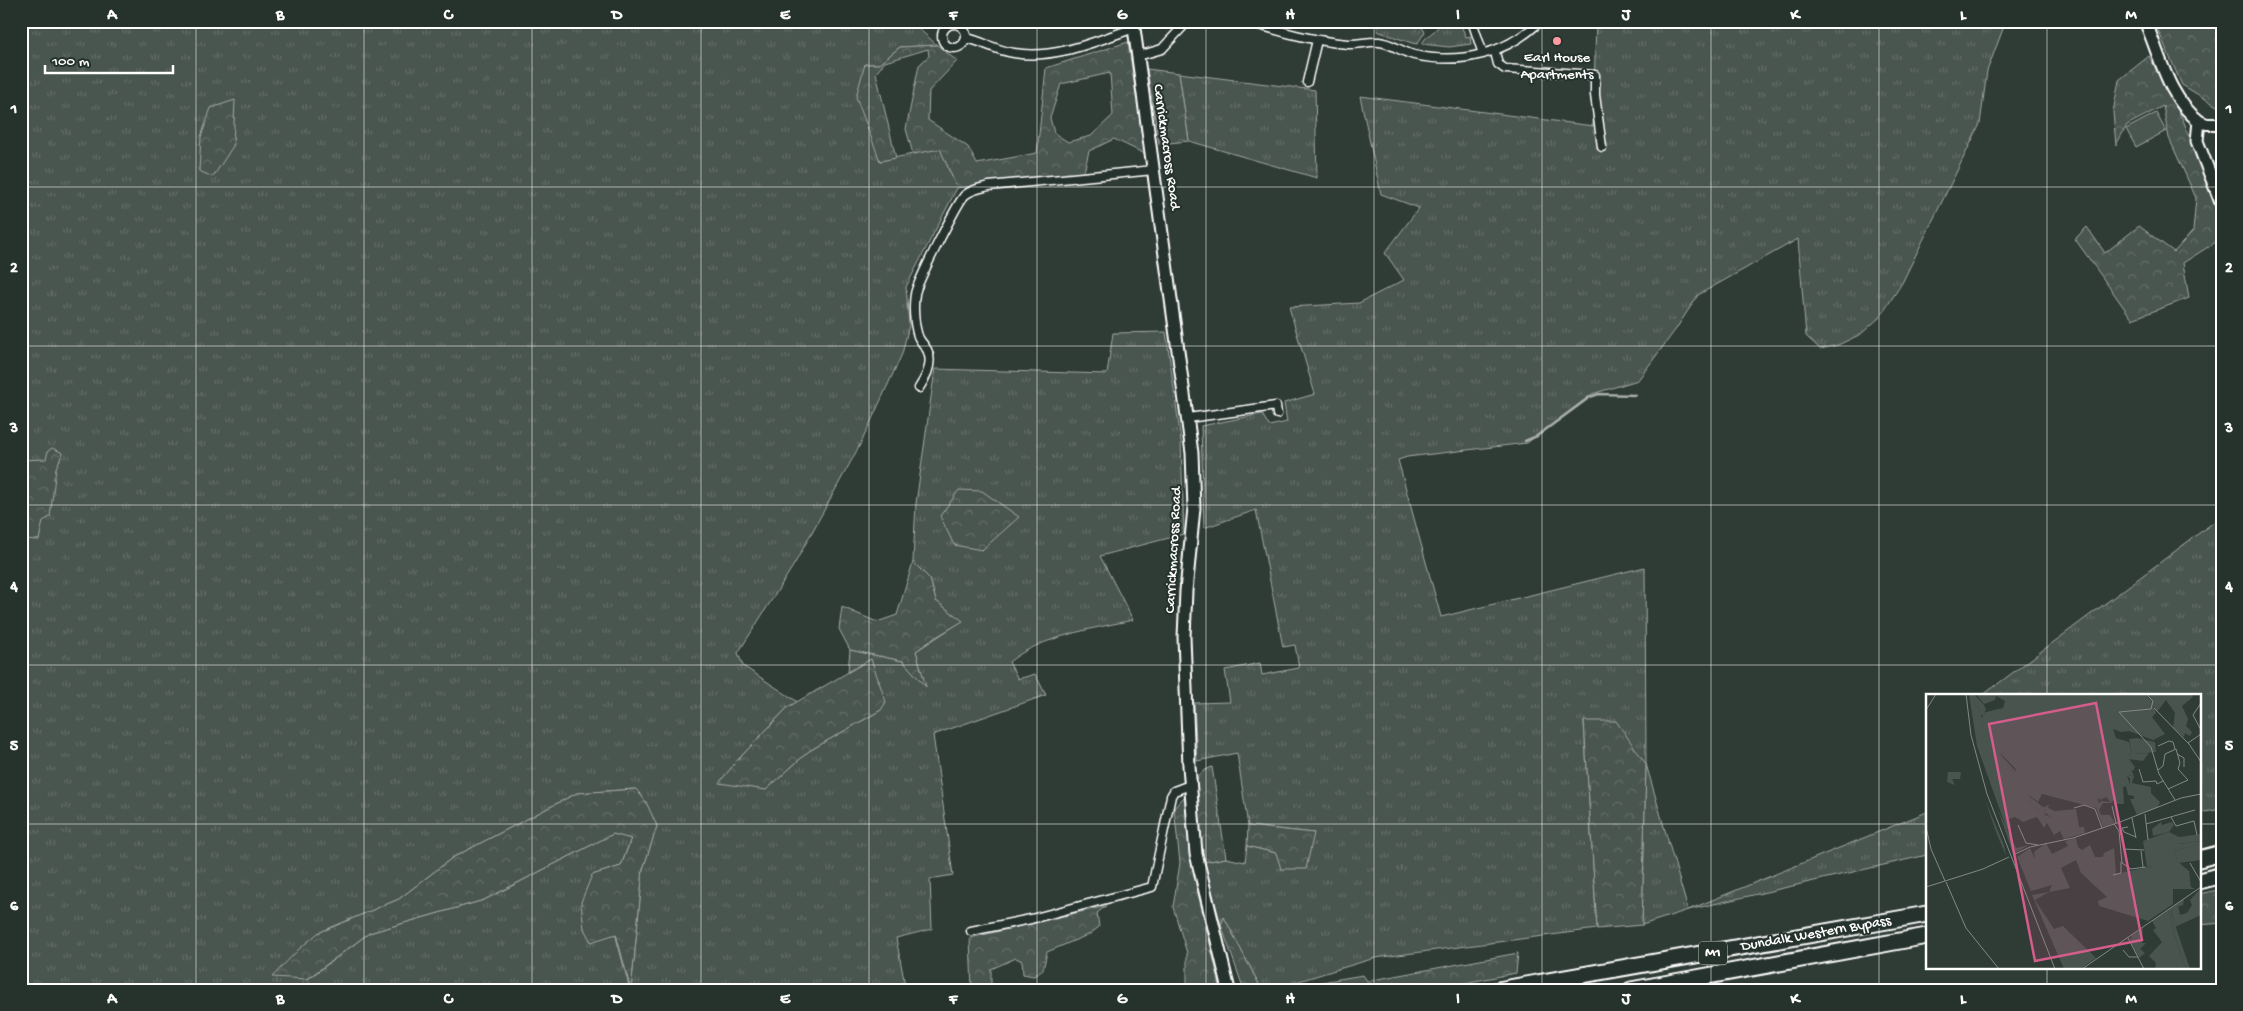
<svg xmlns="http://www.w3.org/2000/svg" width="2243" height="1011" font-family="'Gochi Hand',sans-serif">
	<defs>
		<pattern id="grass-tufts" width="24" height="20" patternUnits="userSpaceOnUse" patternTransform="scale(1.25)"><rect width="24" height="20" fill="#4a544f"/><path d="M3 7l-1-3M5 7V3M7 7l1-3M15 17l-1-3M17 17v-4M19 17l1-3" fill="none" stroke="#656e69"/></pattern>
		<pattern id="forest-crowns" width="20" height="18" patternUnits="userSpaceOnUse" patternTransform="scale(1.25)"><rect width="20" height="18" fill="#4a544f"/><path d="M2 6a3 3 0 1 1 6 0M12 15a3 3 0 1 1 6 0" fill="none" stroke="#656e69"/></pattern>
	</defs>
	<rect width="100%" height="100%" fill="#2f3b35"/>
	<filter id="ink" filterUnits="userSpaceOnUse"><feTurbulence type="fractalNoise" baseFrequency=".02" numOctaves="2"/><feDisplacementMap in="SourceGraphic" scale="10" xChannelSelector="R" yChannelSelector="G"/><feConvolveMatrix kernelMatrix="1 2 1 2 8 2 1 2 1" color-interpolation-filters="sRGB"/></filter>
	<g filter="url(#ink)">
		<path fill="url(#grass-tufts)" stroke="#a4aaa7" d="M21,21H916L919,29L937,45L900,47L879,64H865L880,161L940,148L957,188L906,287L909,325L902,354L861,443L795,563L738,653L743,666L798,702L788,707L735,763L766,790L809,751L881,710L871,659L848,672L850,650L903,661L925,685L916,651L962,621L936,601L930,579L913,562L916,503L935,369L1107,374L1113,333L1166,332L1181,441L1184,534L1100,556L1133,620C1095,628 1039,637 1009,662L1018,679L1035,674L1046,695L933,735L953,875L930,879L932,929L896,938L906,990H631L643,869L657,826L635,789L577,793L452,858L399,899L318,933L308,979L369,933L484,900L613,834L631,838L621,866L592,875L615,933L630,990H21Z
			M1378,21H1418L1425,32L1417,44L1412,43L1377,31Z
			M1441,21H1459L1466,37L1470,36L1471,44L1449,47L1422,44C1426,34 1438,32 1441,21Z
			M1596,21H2006L1987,71L1980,124L1902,283L1880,317L1861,334L1838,345L1820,349L1806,336L1798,239L1698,295L1676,329L1638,380L1592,394L1527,443L1407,457L1398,460L1441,617L1645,567L1646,764L1688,910L1927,812V855L1688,910L1642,925L1646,764L1584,722L1597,929L1375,958L1269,990H1262L1224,918L1221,925L1204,862L1226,858L1245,862L1247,846L1276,853L1314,833L1248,826L1237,753L1197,761L1194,703L1230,702L1225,670L1260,663L1262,675L1299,668L1295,645L1283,647L1256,510L1204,528L1201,426L1262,414L1269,426L1287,422L1284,403L1315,394L1289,307L1359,303L1404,280L1385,253L1419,208L1381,194L1360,96L1593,126Z
			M1179,73L1315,90L1317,178L1189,141Z
			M2222,516V809L2199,813V695H1983Z"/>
		<path fill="url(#forest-crowns)" stroke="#a4aaa7" fill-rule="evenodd" d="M2154,21H2222V109L2182,85Z
			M1128,42L1145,154L1114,139L1089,151L1084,172L957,188L940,149L913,154L906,129L919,65L929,56L928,49L885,62L876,73L896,158L880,161L856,97L865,64H879L900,47L937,45L957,61L929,91L928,120L968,147L977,164L1037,153L1046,68ZM1110,73L1113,115L1091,136L1068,142L1054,133L1050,118L1061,84Z
			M2149,56L2183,120L2222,215V238L2183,263L2189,298L2132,319L2075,239L2087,227L2105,253L2139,226L2174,252L2193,231L2196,198L2169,138L2163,106L2127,125L2116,145L2113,112L2119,80Z
			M1147,69L1179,73L1189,141L1159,144Z
			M235,100L233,146L213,177L199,171L201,137L211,108Z
			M52,448L63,453L56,468L50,517L43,521L39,540L21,539V460L46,459L48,451Z
			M959,490L982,491L1019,517L982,550L954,545L940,516Z
			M913,562L930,579L936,601L963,621L936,637L916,651L926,687L903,661L850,650L839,629L842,607L877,622L897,615Z
			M871,659L886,702L881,710L809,751L766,790L719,783L735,763L788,707Z
			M1584,721H1616L1646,764L1642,925L1597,929Z
			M1212,767L1226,858L1204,862C1202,846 1192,790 1197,779C1200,772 1205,770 1212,767Z
			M636,789L646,802L657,826L643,869L631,990L616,934L591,942L584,929L581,902L592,875L621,866L631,839L613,834L484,900L369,933L307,979L272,977L299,949L318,933L399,899L452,858L577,793Z
			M1184,797L1196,885L1221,990H1182L1187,988V953L1173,907L1180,863L1174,808Z
			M1248,826L1314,833L1306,869H1281L1276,853L1247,846Z
			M2222,889V923L2199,925V894Z
			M1106,906L1097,913L1099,927L1090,934L1047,952L1043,970L1034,976L1023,974L1022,961L1016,958L991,969V990H972L970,938Z
			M1224,917L1262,990H1244L1221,925Z
			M1518,953L1516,973L1428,990H1274L1363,975L1367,981Z"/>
		<path fill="#4a544f" stroke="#a4aaa7" d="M2156,113L2166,131L2136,147L2126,129Z"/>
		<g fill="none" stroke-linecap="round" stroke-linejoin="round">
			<path stroke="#a9afac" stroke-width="2.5" d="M1525,441L1537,436L1590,397L1599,394L1636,395"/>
			<defs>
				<path id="minor" d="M1245,21C1279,31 1313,41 1348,44C1358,45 1368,41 1379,42C1391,43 1402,52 1414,55C1460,65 1507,54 1540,21
					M1472,21L1483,54
					M942 36a12 12 0 1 1 24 0a12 12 0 1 1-24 0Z
					M966,38C982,41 997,51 1014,53C1055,60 1096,41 1134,28
					M1495,52L1498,64L1505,69L1595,75V95L1602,147
					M1138,56L1162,49L1188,21
					M1307,82L1317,40
					M919,388C925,379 933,364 928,352C926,346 920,342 918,336C914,324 913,307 915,294C916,285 958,201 965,195C972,189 981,188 989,186L1154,170
					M1188,418L1276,406L1277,414
					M971,931L1031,919L1152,887L1171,796L1174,791L1190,785"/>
				<path id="tertiary" d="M2199,121L2207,124H2222"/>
				<path id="secondary" d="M1133,21L1192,453L1194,508L1186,591L1184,637L1189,766L1196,854L1229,990
					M2145,21C2160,55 2168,98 2199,121L2197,141L2222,205"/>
				<path id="motorway" d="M2199,859L2222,853
					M2199,881L2222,875
					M1498,990L1927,914
					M1631,990L1927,936"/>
			</defs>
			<use href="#minor" stroke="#fff" stroke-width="11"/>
			<use href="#tertiary" stroke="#fff" stroke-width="14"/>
			<use href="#secondary" stroke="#fff" stroke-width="15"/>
			<use href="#motorway" stroke="#fff" stroke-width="19"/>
			<use href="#minor" stroke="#26332d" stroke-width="8"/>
			<use href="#tertiary" stroke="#26332d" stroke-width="10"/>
			<use href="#secondary" stroke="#26332d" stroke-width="11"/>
			<use href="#motorway" stroke="#26332d" stroke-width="15"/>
		</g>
	</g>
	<path fill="none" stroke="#fff" stroke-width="1" stroke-opacity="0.55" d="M196,21V990M364,21V990M532,21V990M701,21V990M869,21V990M1037,21V990M1206,21V990M1374,21V990M1542,21V990M1711,21V990M1879,21V990M2047,21V695M21,187H2222M21,346H2222M21,505H2222M21,665H2222M21,824H1927M2199,824H2222M2047,967V990"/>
	<circle fill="#ff9aa2" stroke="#26332d" stroke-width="2" cx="1557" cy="41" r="5"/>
	<g text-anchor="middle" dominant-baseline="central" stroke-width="4" stroke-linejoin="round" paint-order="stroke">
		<rect fill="#26332d" stroke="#bec2c0" stroke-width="1" x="1699" y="941.5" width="28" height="23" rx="4"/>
		<g font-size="14" font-weight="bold" fill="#fff">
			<text x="1713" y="953">M1</text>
		</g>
		<g font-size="15" fill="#fff" stroke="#26332d">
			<text x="1557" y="58">Earl House<tspan x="1557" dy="17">Apartments</tspan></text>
		</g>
		<g font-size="15" fill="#fff" stroke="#26332d">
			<text transform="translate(1166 147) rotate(82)">Carrickmacross Road</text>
			<text transform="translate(1174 550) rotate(-87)">Carrickmacross Road</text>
			<text transform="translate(1816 934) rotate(-10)">Dundalk Western Bypass</text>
		</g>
	</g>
	<g transform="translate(1926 694)">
		<rect width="275" height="275" fill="#2f3b35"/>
		<path d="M43,0H48V9L54,16L51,18L58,31L56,19L77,14L79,7L70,2L69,6L58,10L50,0H219L226,8L230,19L226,23L239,40L227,46L203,37L195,38L187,35L190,44L203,48L206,60L215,45L229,48L230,58L198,61V72L204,73L208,82L201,81L204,91L197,93L198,110H191L188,106L185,109L181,102L171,105L174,111L170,114L116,100L112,108L103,101L102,106L113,117L119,112L118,120L124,123L129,117L150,115L153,133H158L159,139L138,145L134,137L128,141L121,129L118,134L111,123L97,128L89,123L83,125L85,132L81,136L51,52ZM73,58L89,74L96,95H80L95,91ZM221,0H266L267,3L256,12L262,25L260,32L266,38L264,42L259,39L258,43L247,34L249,19L240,6L231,18ZM22,78H35L34,85H26L29,91L21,88ZM235,128L236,131L246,128L248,131L243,138L227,142L226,135ZM275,140V147L252,150L253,143ZM150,144L152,153L156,156L164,151L169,163H177L178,159L188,154L190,180L251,167L263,177L265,193L269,195H247V210L222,227L173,212L172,207L181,203L155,179L150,166L135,174L144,194L123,198L109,206L128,235L137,232L170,264L154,275H138L106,201L123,198L126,191L105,197L91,163L104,154L109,165L108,158L120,149L126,160L142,152L139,147ZM275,150V162L269,165H251L247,157ZM275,194V221L249,233L245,215L252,211L254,221L261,219L266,211L264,206ZM242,216L254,259L261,275H229L230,269L223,262L236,248L227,236L230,234L226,227Z" fill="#4a544f" fill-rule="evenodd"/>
		<path d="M48,0L58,11L60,16L55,22L61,30L58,31L50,18L54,16L48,9ZM211,44L215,45L207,60L223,59L217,67L203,65L209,73L207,77L191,68L197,61L206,60L203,45ZM72,58L98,86L100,92L96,95L78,96L87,89L95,91ZM201,81L208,82L206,89L225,93V99L234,108L231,114L211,121L204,105H208V102L202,101L200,92L204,91V85ZM102,101L118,114L123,110L122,114L129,117L128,119L124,123L120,119L117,121L119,115L113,117L102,106ZM177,101L181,102L185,109H177L173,116L175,121H184L189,129L177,133L170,114L175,107L184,108L180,103L172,107ZM59,106L78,151L80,162L70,138ZM72,116L90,154L103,151L87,160ZM243,138L253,143V150L275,147V150L247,157L251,165L275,162V166L221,173L217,147ZM258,205L257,211L245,215L246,222L264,275H261L254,259L242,216ZM217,234L216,249H220L214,255L219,259L213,264L204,247L206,241Z" fill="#4a544f"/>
		<path fill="none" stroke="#828986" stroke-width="1" d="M40,0L45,41L61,100L129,275M220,0L227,7L225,15L193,18L225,53L233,80L249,106M275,9L267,21L275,36M228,14L263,50L275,68M0,16L10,0M262,49L275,40M232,52L243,47L247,48L249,55M251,60L258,64V73M213,75L217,88L230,87L231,90L237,87M232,76L237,72L239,60L250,55L254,69L252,75L262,86L242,95M186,112L190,129M148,114L158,111L169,115L176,134M219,120L222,146M245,123L250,132L268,127L271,141M206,124L210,144M188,130L193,137L196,169L205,175L220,173M220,130L269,116M92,131L100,149L112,151M0,133L5,155L19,187M202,133L196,134L198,138L210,143M197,155L218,156M215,157L217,173M87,161L104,153L147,144L194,128L255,104L275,100M264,169L275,188M187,181L195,179V168M20,188L40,234L73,275M0,193L57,175L83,163M202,244L218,275M197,256L203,263H212M156,275L275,193"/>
		<path fill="#d45d8c" fill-opacity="0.15" stroke="#d45d8c" stroke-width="2.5" d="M170,9L216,246L109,267L63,30Z"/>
		<rect width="275" height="275" fill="none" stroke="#fff" stroke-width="2.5"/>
	</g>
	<rect width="2243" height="1011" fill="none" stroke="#26332d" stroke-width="55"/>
	<path d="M45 65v8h128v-8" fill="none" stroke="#ffffff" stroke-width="2.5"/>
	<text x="52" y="65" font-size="15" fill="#ffffff" stroke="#26332d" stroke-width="4" paint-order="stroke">100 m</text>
	<rect x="28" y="28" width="2188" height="956" fill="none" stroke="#fff" stroke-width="2"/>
	<g font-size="16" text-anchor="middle" font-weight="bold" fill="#fff">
		<text x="112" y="19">A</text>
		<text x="280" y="19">B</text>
		<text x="448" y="19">C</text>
		<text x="617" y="19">D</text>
		<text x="785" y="19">E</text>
		<text x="953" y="19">F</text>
		<text x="1122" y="19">G</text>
		<text x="1290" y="19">H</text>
		<text x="1458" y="19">I</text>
		<text x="1626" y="19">J</text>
		<text x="1795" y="19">K</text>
		<text x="1963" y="19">L</text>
		<text x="2131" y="19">M</text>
		<text x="14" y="113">1</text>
		<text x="2229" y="113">1</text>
		<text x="14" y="272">2</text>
		<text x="2229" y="272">2</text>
		<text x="14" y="432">3</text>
		<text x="2229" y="432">3</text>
		<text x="14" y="591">4</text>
		<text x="2229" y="591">4</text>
		<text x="14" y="750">5</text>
		<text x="2229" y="750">5</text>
		<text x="14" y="910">6</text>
		<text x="2229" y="910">6</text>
		<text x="112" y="1003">A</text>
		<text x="280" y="1003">B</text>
		<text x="448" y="1003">C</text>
		<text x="617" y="1003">D</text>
		<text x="785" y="1003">E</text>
		<text x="953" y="1003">F</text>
		<text x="1122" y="1003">G</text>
		<text x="1290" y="1003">H</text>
		<text x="1458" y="1003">I</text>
		<text x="1626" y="1003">J</text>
		<text x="1795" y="1003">K</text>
		<text x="1963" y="1003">L</text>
		<text x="2131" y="1003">M</text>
	</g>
</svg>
